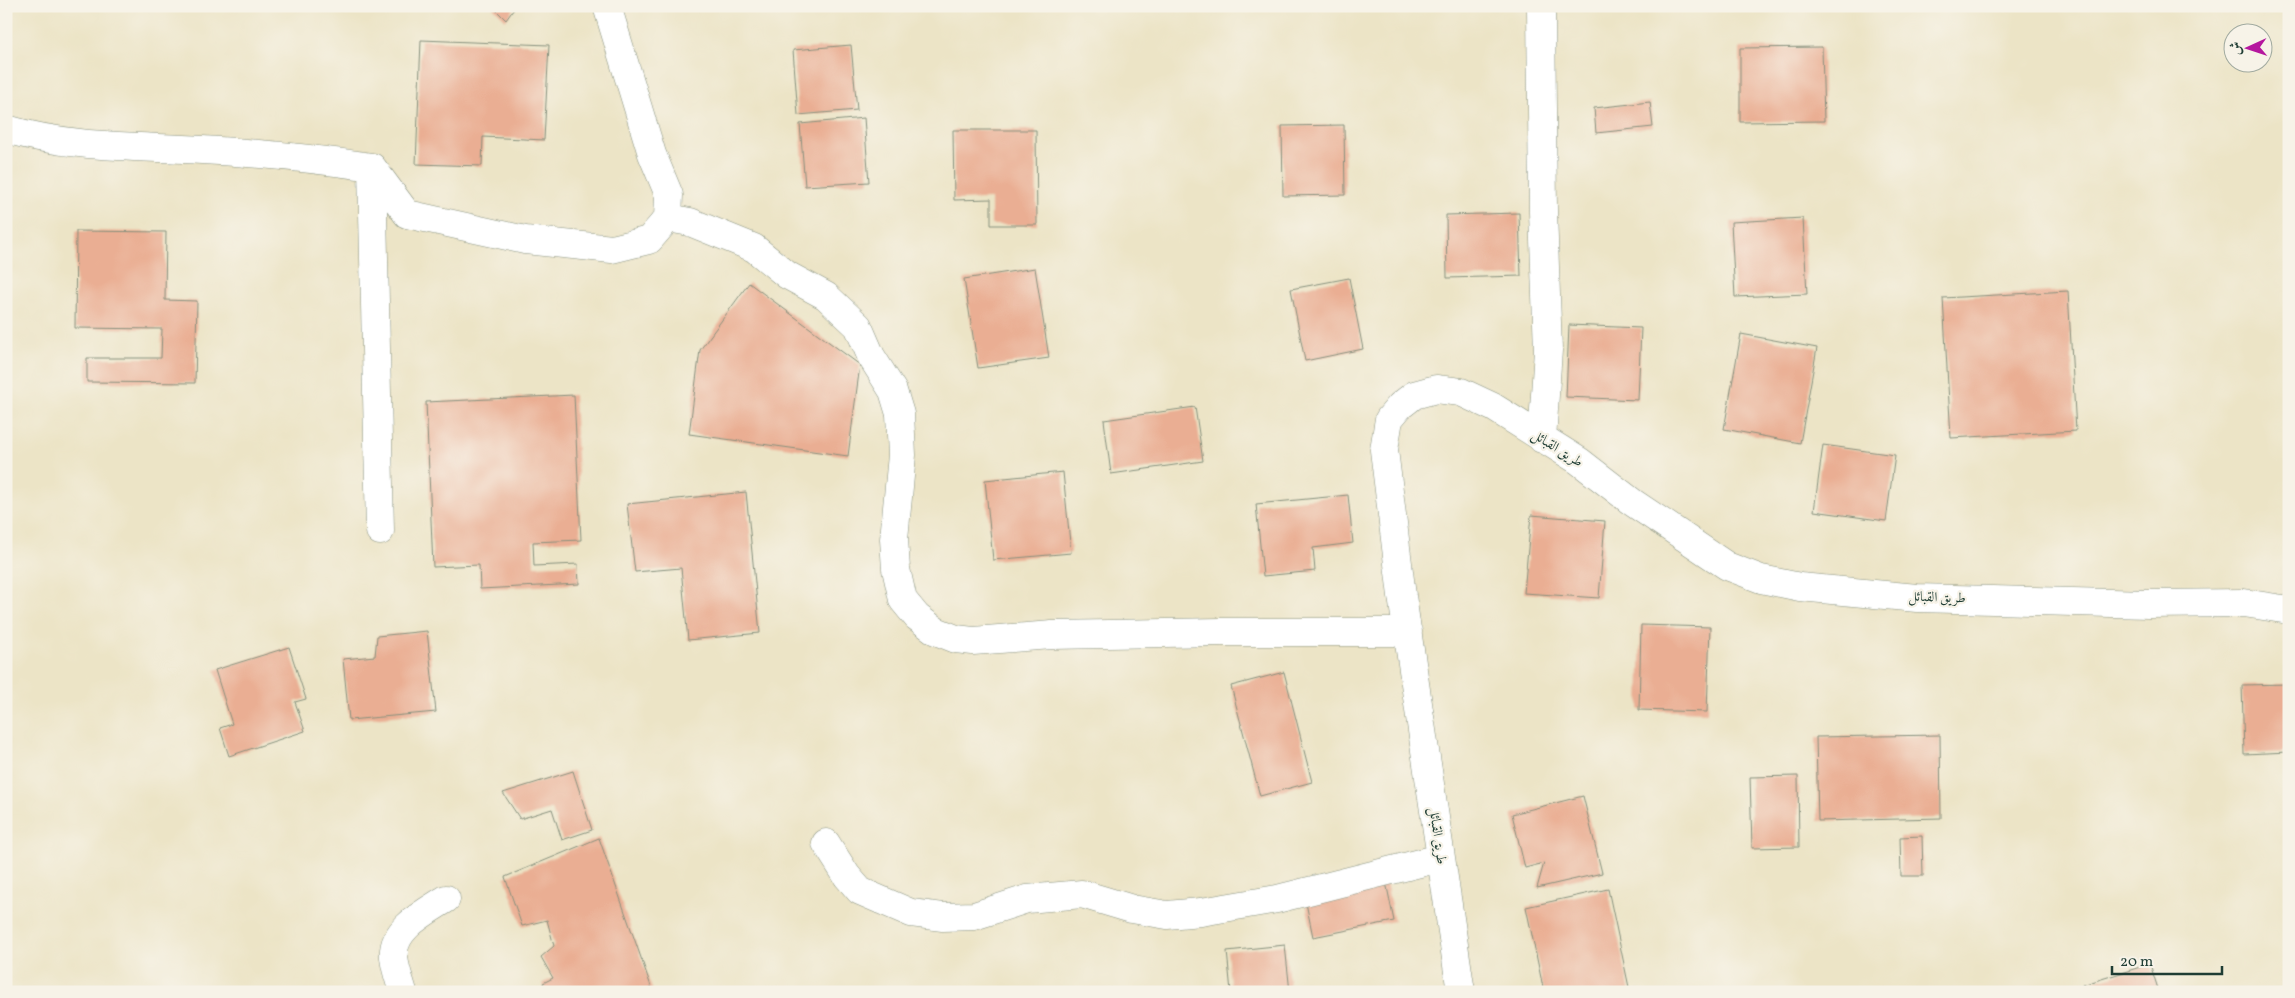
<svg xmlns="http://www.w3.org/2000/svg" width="2295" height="998" font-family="Vollkorn,Amiri,serif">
	<rect width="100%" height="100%" fill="#f7f3e8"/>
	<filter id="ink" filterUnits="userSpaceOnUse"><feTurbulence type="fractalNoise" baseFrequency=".02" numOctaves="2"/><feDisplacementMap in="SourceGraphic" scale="10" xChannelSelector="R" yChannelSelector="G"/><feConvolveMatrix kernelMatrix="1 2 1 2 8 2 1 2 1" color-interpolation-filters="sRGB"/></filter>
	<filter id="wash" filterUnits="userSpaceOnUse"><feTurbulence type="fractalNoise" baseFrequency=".0096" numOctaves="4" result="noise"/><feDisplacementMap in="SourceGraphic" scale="20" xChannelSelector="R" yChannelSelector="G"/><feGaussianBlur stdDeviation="1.12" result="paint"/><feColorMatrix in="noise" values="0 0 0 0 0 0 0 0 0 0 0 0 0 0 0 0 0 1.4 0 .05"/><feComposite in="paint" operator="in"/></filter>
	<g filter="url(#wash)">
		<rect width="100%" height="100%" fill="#ece4c6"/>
		<g id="blocks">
			<path fill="#eaae93" d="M492,6H516L506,20Z
				M421,40L549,45L544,140L483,137L482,166L416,164Z
				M851,45L857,110L798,115L793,50Z
				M1822,47L1824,121L1740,122V48Z
				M1650,102L1653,127L1596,133L1594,108Z
				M864,118L869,182L805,186L800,124Z
				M1344,125L1345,195L1283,196L1282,126Z
				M953,130H1036L1037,225H991V199L954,200Z
				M1519,213L1521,276L1447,278L1446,215Z
				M1803,218L1807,294L1735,297L1731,222Z
				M76,231L166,232L165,300L197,301L195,383L87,382V358H161L162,329L75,328Z
				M1035,268L1049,358L978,368L964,279Z
				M1349,278L1363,349L1305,361L1291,289Z
				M749,283L860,365L848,456L689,434L700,350Z
				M2068,291L2076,431L1951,438L1943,298Z
				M1569,325L1641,328L1638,400L1566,397Z
				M1741,334L1817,348L1800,443L1724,429Z
				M574,395L581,540L533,542L534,566L578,564L579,584L480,589L479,565L433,567L426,402Z
				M1195,407L1203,461L1111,474L1104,420Z
				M1823,445L1895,455L1886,521L1814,511Z
				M1063,472L1071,553L993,560L985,480Z
				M746,492L760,633L688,640L681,568L635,572L627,504Z
				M1348,495L1353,543L1313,548L1315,571L1263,576L1256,504Z
				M1531,515L1605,521L1599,598L1524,593Z
				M1641,625L1710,627L1707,712L1639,710Z
				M427,631L436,712L349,720L343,659L375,656L377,636Z
				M289,647L306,699L295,702L305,731L229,756L220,728L232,724L215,670Z
				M1284,672L1312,782L1260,796L1231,686Z
				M2289,684V752L2244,754L2242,685Z
				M1940,735L1941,818L1818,821L1816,737Z
				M573,771L592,830L562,840L552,809L520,819L503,793Z
				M1798,776L1799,847L1752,848L1750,777Z
				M1583,796L1602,873L1537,888L1544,863L1525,868L1512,814Z
				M1922,836L1923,876H1901L1900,837Z
				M599,838L653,992H546L543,983L553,978L541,957L554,946L547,920L522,926L505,877Z
				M1386,882L1394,921L1313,937L1305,898Z
				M1608,889L1630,992H1544L1526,907Z
				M1285,945L1290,992H1231L1227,951Z
				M2150,964L2159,992H2084L2082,985Z"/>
		</g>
	</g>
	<g filter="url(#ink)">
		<use href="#blocks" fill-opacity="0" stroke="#86907d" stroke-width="1"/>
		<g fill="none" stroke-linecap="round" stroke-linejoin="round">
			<defs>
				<path id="street" d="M1541,6L1543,212L1548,350L1542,439
					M6,129C70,148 136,146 202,150C259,153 316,159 372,167L407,214L525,240L612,249L649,240L668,218L669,195L652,154L607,6
					M372,167L380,531
					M668,218L690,222L754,248L787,275L826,296L858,326L871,356L893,391L900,414L902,455L894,539L896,569L903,600L917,617L936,631L956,639L973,641L1052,635L1221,632H1408
					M826,843L847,876L860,891L911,913L943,917L974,916L1027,899L1082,894L1132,909L1167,915L1201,912L1277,899L1440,858
					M403,992C400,981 395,969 394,957C391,929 426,912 446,899
					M1461,992L1402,596L1384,450L1389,419L1400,406L1414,395L1436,389L1461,392L1493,407L1579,461L1632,502L1727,566L1761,579L1800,587L1917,598L2148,604L2244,603L2289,610"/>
			</defs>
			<use href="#street" stroke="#86907d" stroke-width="29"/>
			<use href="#street" stroke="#fff" stroke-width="28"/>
		</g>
	</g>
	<g text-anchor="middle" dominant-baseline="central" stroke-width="4.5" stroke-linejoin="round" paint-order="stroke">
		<g font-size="14" fill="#1f3d34" stroke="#f7f3e8">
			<text transform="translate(1557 449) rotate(32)">طريق القبائل</text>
			<text transform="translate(1937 598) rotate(2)">طريق القبائل</text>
			<text transform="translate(1437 836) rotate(82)">طريق القبائل</text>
		</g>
	</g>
	<rect width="2295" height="998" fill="none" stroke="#f7f3e8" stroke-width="25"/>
	<g transform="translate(2248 48) rotate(267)"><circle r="24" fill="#f7f3e8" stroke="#a1aaa0"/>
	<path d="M0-4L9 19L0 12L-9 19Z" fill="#b5179e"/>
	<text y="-8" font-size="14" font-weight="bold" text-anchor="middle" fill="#1f3d34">ش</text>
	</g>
	<path d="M2112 966v8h110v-8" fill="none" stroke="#1f3d34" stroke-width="2.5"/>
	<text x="2120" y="966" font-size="15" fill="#1f3d34" stroke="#f7f3e8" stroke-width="4" paint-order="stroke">20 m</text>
</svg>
